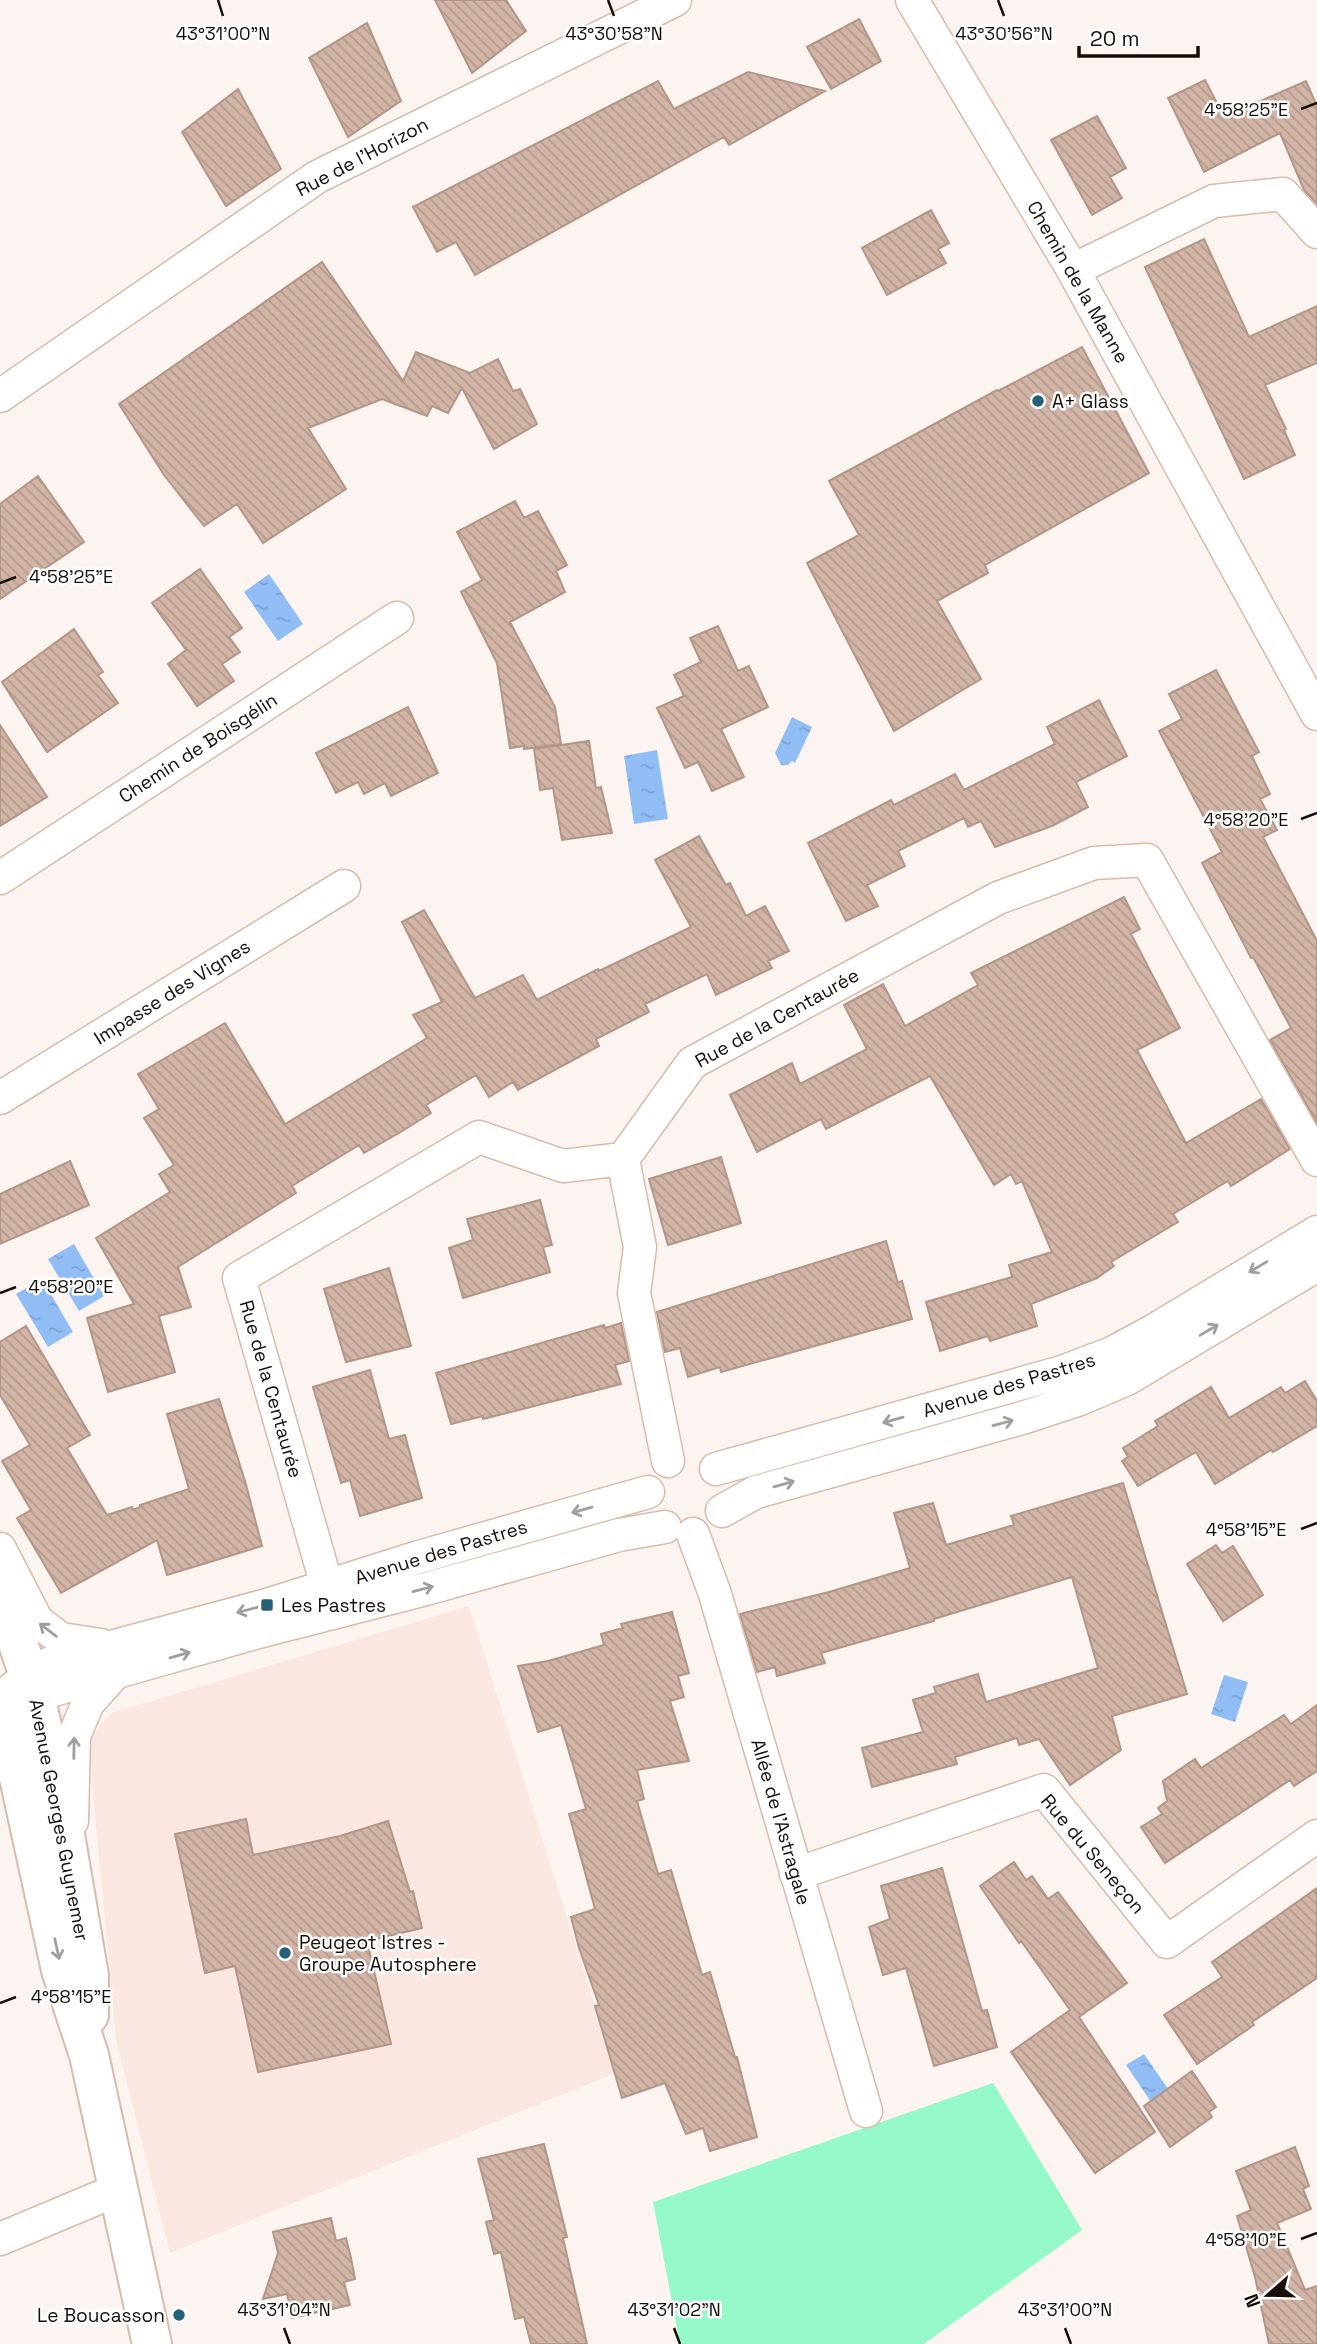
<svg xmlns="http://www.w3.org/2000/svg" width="1317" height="2344" font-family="'Space Grotesk',sans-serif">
	<defs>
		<pattern id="water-ripples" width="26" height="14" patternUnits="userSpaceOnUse" patternTransform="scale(1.75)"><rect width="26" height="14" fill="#91bdf5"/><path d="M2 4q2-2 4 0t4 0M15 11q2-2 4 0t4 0" fill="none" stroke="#7ca1d1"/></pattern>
		<pattern id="building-back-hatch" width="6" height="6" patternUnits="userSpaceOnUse" patternTransform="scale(1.75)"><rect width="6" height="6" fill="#d1b4a5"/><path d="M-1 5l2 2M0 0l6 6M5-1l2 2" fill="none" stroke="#b39a8d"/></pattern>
	</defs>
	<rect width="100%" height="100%" fill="#fbf4f1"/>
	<path fill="#fbe7e1" d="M469,1606L616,2073L170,2253L116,2039L88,1740L111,1713Z"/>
	<path fill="#94f8c9" d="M993,2083L1082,2230L924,2344H680L653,2202Z"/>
	<path fill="url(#water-ripples)" d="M269,574L303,624L278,641L244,592Z
		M792,717L812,727L795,763L792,761L788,765H781L775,753Z
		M657,750L668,819L634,824L624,756Z
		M74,1244L104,1296L79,1311L48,1259Z
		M42,1279L73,1332L48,1347L16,1294Z
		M1224,1675L1248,1682L1235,1722L1211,1714Z
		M1144,2054L1173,2096L1155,2108L1126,2065Z"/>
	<path fill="url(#building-back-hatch)" stroke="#b29687" stroke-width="2" d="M435,0H506L526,31L472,73Z
		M859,19L881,61L831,89L807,47Z
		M367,23L401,101L348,137L309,58Z
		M748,72L825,91L729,145L724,137L475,275L456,242L437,252L413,207L658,81L674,109Z
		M1205,80L1224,117L1306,81L1317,106V204L1304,190L1280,133L1204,172L1168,98Z
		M238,89L281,169L226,206L182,132Z
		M1097,116L1126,168L1110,177L1122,198L1092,215L1051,140Z
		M931,210L949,243L938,249L946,263L887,295L862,248Z
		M1204,239L1249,337L1317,306V363L1265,385L1286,429L1284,430L1295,455L1244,479L1145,267Z
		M322,262L403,381L416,352L470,373L498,359L513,391L520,389L537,424L494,449L462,388L448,413L432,406L427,416L382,399L308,428L346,489L263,543L237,504L204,526L164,475L119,404Z
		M1082,347L1149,473L985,565L988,573L937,601L981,679L894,731L807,563L859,535L829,481L997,390L998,391Z
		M38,476L84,542L0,599V504Z
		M515,501L524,518L538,511L567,565L556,571L565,592L510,622L555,707L561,744L524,749V746L510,748L497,663L461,592L482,580L457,532Z
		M200,569L242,628L229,637L240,652L222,664L234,681L197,706L168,664L186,650L152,603Z
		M718,626L738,671L749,666L768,707L721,729L744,777L712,791L698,762L685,768L657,708L684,696L674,675L701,662L690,638Z
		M74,629L103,672L98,675L118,703L47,752L2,682Z
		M1216,670L1259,752L1252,756L1270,794L1260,799L1277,830L1263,837L1317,941V1123L1270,1040L1291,1028L1253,957L1251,958L1202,863L1222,852L1159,731L1182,719L1169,694Z
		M1099,700L1127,756L1076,782L1088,807L1052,826L995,847L981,821L968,827L964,818L898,851L905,866L867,885L878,906L846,921L808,843L891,800L894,805L955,774L964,790L1055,744L1047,727Z
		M408,707L438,773L391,796L385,783L364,794L358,782L336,793L316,753Z
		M0,725L47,797L0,826Z
		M589,741L596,788L601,787L612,833L562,840L553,788L540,790L534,749Z
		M699,836L726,885L730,883L746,916L765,906L789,951L768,961L772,968L716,995L707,974L645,1004L649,1012L596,1039L599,1046L518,1090L513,1082L489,1097L476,1075L426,1105L431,1113L399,1133L364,1153L359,1145L292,1186L296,1193L178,1267L191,1307L159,1316L175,1372L108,1392L87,1318L134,1304L96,1238L170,1192L159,1174L174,1165L144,1118L159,1109L138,1074L225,1023L285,1124L427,1038L413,1015L442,1002L402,922L424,910L475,998L523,975L537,1000L598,969L599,971L691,927L655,860Z
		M1124,897L1140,929L1131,934L1180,1028L1137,1050L1186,1143L1261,1099L1290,1149L1231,1186L1228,1181L1173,1214L1178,1222L1111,1262L1114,1266L1097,1278L1031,1304L1037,1326L990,1341L988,1336L940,1351L926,1302L1012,1277L1009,1265L1052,1252L1022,1181L1016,1184L1011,1174L994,1185L930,1076L826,1129L821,1119L757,1152L730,1095L792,1063L800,1084L867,1049L844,1005L883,984L905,1026L978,985L971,973Z
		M721,1157L741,1223L668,1245L649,1179Z
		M70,1161L89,1205L0,1244V1194Z
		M540,1200L552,1245L543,1247L550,1272L463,1298L449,1248L473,1240L467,1219Z
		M886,1241L898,1283L902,1281L912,1319L721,1372L720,1367L688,1377L680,1348L665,1352L657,1312Z
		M389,1268L411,1346L346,1362L324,1289Z
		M621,1323L629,1361L615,1365L621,1384L483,1419V1416L451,1424L436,1373L604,1325L605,1328Z
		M26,1326L90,1435L67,1448L107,1515L132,1507L133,1510L140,1507V1505L189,1489L167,1414L219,1399L245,1481L262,1546L167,1575L157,1540L61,1593L17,1518L31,1510L2,1461L30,1445L0,1395V1342Z
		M370,1370L389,1439L405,1435L422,1498L360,1516L350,1480L341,1483L313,1387Z
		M1305,1381L1317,1401V1426L1273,1452L1271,1450L1215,1484L1196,1452L1138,1486L1122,1461L1128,1457L1123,1448L1158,1426L1155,1421L1211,1387L1229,1418L1281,1387L1285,1393Z
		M1123,1483L1187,1694L1112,1716L1121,1750L1070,1785L1039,1739L1019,1745L1017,1738L955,1757L957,1764L872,1787L862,1748L923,1732L913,1700L936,1693L934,1687L978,1674L986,1702L1098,1668L1072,1577L934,1619V1621L821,1653L825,1663L777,1676L775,1667L757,1672L740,1614L829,1592L910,1568L894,1513L933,1503L946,1545L1014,1525L1011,1516Z
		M1216,1545L1222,1553L1233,1546L1263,1595L1223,1621L1187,1564Z
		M672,1612L689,1673L678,1676L684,1697L670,1701L689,1761L637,1770L644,1799L637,1801L658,1874L671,1870L702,1975L710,1972L735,2057H737L757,2137L710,2151L703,2128L686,2134L665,2083L622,2098L595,2006L599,2005L579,1948L571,1917L595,1909L569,1814L586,1809L561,1725L538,1732L518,1666L548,1661L604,1645L601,1634L623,1628L621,1624Z
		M1317,1705V1771L1294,1786L1290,1780L1165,1863L1141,1827L1162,1814L1158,1808L1167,1801L1163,1781L1195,1759L1201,1768L1284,1715L1291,1724Z
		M246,1819L253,1855L340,1836L388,1821L410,1892L413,1891L422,1928L367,1941L391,2044L258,2072L235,1966L205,1973L175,1834Z
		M1014,1862L1026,1880L1032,1876L1048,1899L1058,1892L1127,1983L1079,2017L1155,2132L1095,2173L1011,2052L1070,2010L1021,1941L1019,1943L980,1886Z
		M942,1868L982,2011L987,2010L997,2047L934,2066L906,1968L883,1975L869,1927L890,1919L881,1886Z
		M1317,1888V1978L1252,2022L1254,2025L1197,2064L1164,2015L1222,1977L1212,1962Z
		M1192,2071L1216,2107L1209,2112L1212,2117L1170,2147L1144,2106Z
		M544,2144L567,2237L563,2238L587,2344H531L524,2317L515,2319L501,2252L494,2254L486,2222L494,2220L478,2159Z
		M1295,2147L1309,2186L1303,2189L1311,2209L1277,2223L1305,2290L1317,2286V2344H1269L1255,2277L1237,2216L1251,2210L1236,2171Z
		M331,2218L336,2241L346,2238L351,2258L355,2279L344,2282L350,2305L292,2318L287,2294L263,2299L278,2253L273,2232Z"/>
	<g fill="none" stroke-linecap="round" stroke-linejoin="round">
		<defs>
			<path id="minor" d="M912,0L1073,270L1317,714
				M1073,270L1214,201L1283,194L1317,232
				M0,396L317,177L675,0
				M0,878L397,618
				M0,1098L344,886
				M623,1159L640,1247L634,1293L668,1461
				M716,1469L1062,1372L1112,1353L1153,1331L1317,1232
				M722,1511L756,1492L1022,1418L1080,1399L1127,1379L1317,1265
				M693,1534L715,1594L866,2111
				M0,1549L37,1621L61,1639L101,1645
				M327,1586L239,1278L479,1137L563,1166L623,1159L692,1063L998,898L1094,863L1147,860L1317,1160
				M13,1688L50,1691L258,1632L426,1589L619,1535L665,1527
				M13,1688L48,1664L267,1605L419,1557L648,1492
				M72,1821L74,1736L88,1703L114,1674
				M796,1874L1044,1790L1167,1942L1317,1836
				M0,2239L117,2190"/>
			<path id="secondary" d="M0,1591L34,1690L62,1817L89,1976V2015
				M0,1706L20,1782L61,1970L89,2055L152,2344"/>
		</defs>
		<use href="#minor" stroke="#d8bbab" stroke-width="35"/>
		<use href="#secondary" stroke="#d8bbab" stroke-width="42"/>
		<use href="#minor" stroke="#fff" stroke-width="32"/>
		<use href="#secondary" stroke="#fff" stroke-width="38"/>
	</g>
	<defs><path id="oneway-shaft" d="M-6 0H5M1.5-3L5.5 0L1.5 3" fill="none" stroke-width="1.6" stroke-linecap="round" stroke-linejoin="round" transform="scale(1.75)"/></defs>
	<g stroke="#a29e9c">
		<use href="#oneway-shaft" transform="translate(1258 1267) rotate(149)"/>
		<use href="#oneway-shaft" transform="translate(1209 1330) rotate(-31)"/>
		<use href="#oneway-shaft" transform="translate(893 1420) rotate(164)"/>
		<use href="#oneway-shaft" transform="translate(1003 1423) rotate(-15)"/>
		<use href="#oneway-shaft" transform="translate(784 1484) rotate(-16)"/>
		<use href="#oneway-shaft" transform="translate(582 1510) rotate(164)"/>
		<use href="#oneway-shaft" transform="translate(423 1589) rotate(-15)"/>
		<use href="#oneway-shaft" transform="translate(247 1610) rotate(165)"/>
		<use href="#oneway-shaft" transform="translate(48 1630) rotate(-143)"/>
		<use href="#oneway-shaft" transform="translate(180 1655) rotate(-16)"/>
		<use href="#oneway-shaft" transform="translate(74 1748) rotate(-89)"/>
		<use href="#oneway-shaft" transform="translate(57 1949) rotate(78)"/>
	</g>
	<path fill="none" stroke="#160d07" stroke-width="2.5" d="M218,0L223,16M608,0L614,16M998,0L1004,16M1301,109L1317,103M0,583L16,577M1301,819L1317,813M0,1293L16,1287M1301,1529L1317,1523M0,2003L16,1997M1301,2239L1317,2233M284,2328L290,2344M674,2328L680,2344M1065,2328L1071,2344"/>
	<g fill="#256078" stroke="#fff" stroke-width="2.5">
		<circle cx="1038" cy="401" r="7"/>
		<rect x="260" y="1598" width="14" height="14" rx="3.5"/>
		<circle cx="285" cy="1953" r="7"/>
		<circle cx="179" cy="2315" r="7"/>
	</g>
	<g text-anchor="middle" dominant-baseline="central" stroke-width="5" stroke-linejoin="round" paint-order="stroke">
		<g font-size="19" fill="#160d07" stroke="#fff">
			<text transform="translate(362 157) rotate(-28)">Rue de l'Horizon</text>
			<text transform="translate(1078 282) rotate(60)">Chemin de la Manne</text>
			<text transform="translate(198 748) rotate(-33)">Chemin de Boisgélin</text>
			<text transform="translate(172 992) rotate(-32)">Impasse des Vignes</text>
			<text transform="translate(777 1018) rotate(-29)">Rue de la Centaurée</text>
			<text transform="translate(1009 1385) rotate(-17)">Avenue des Pastres</text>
			<text transform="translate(271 1389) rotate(74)">Rue de la Centaurée</text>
			<text transform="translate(441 1552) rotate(-17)">Avenue des Pastres</text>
			<text transform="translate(59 1820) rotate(79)">Avenue Georges Guynemer</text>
			<text transform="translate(781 1822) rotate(74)">Allée de l'Astragale</text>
			<text transform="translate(1093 1854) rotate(50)">Rue du Seneçon</text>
		</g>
		<g font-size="19" fill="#160d07" stroke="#fff" text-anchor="start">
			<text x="1052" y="401">A+ Glass</text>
			<text x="281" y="1605">Les Pastres</text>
			<text x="299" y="1942">Peugeot Istres -<tspan x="299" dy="22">Groupe Autosphere</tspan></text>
			<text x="165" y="2315" text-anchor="end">Le Boucasson</text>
		</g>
	</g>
	<g font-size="18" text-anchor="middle" fill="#160d07" stroke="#fff" stroke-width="5" stroke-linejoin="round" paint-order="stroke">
		<text x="223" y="40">43°31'00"N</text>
		<text x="614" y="40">43°30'58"N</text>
		<text x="1004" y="40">43°30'56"N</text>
		<text x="1246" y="116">4°58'25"E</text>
		<text x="71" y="583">4°58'25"E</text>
		<text x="1246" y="826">4°58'20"E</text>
		<text x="71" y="1293">4°58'20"E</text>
		<text x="1246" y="1536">4°58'15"E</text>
		<text x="71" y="2003">4°58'15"E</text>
		<text x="1246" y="2246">4°58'10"E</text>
		<text x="284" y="2316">43°31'04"N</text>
		<text x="674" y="2316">43°31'02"N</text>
		<text x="1065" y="2316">43°31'00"N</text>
	</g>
	<g transform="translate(1268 2295) rotate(250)" stroke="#ffffff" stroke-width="5" paint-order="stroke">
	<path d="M0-5L12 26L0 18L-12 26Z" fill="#160d07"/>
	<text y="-10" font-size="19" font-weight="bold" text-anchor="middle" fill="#160d07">N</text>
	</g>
	<path d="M1079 46v10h119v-10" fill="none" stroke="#160d07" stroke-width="3.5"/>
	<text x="1090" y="46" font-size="21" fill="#160d07" stroke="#ffffff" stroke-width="5" paint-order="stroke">20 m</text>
</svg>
